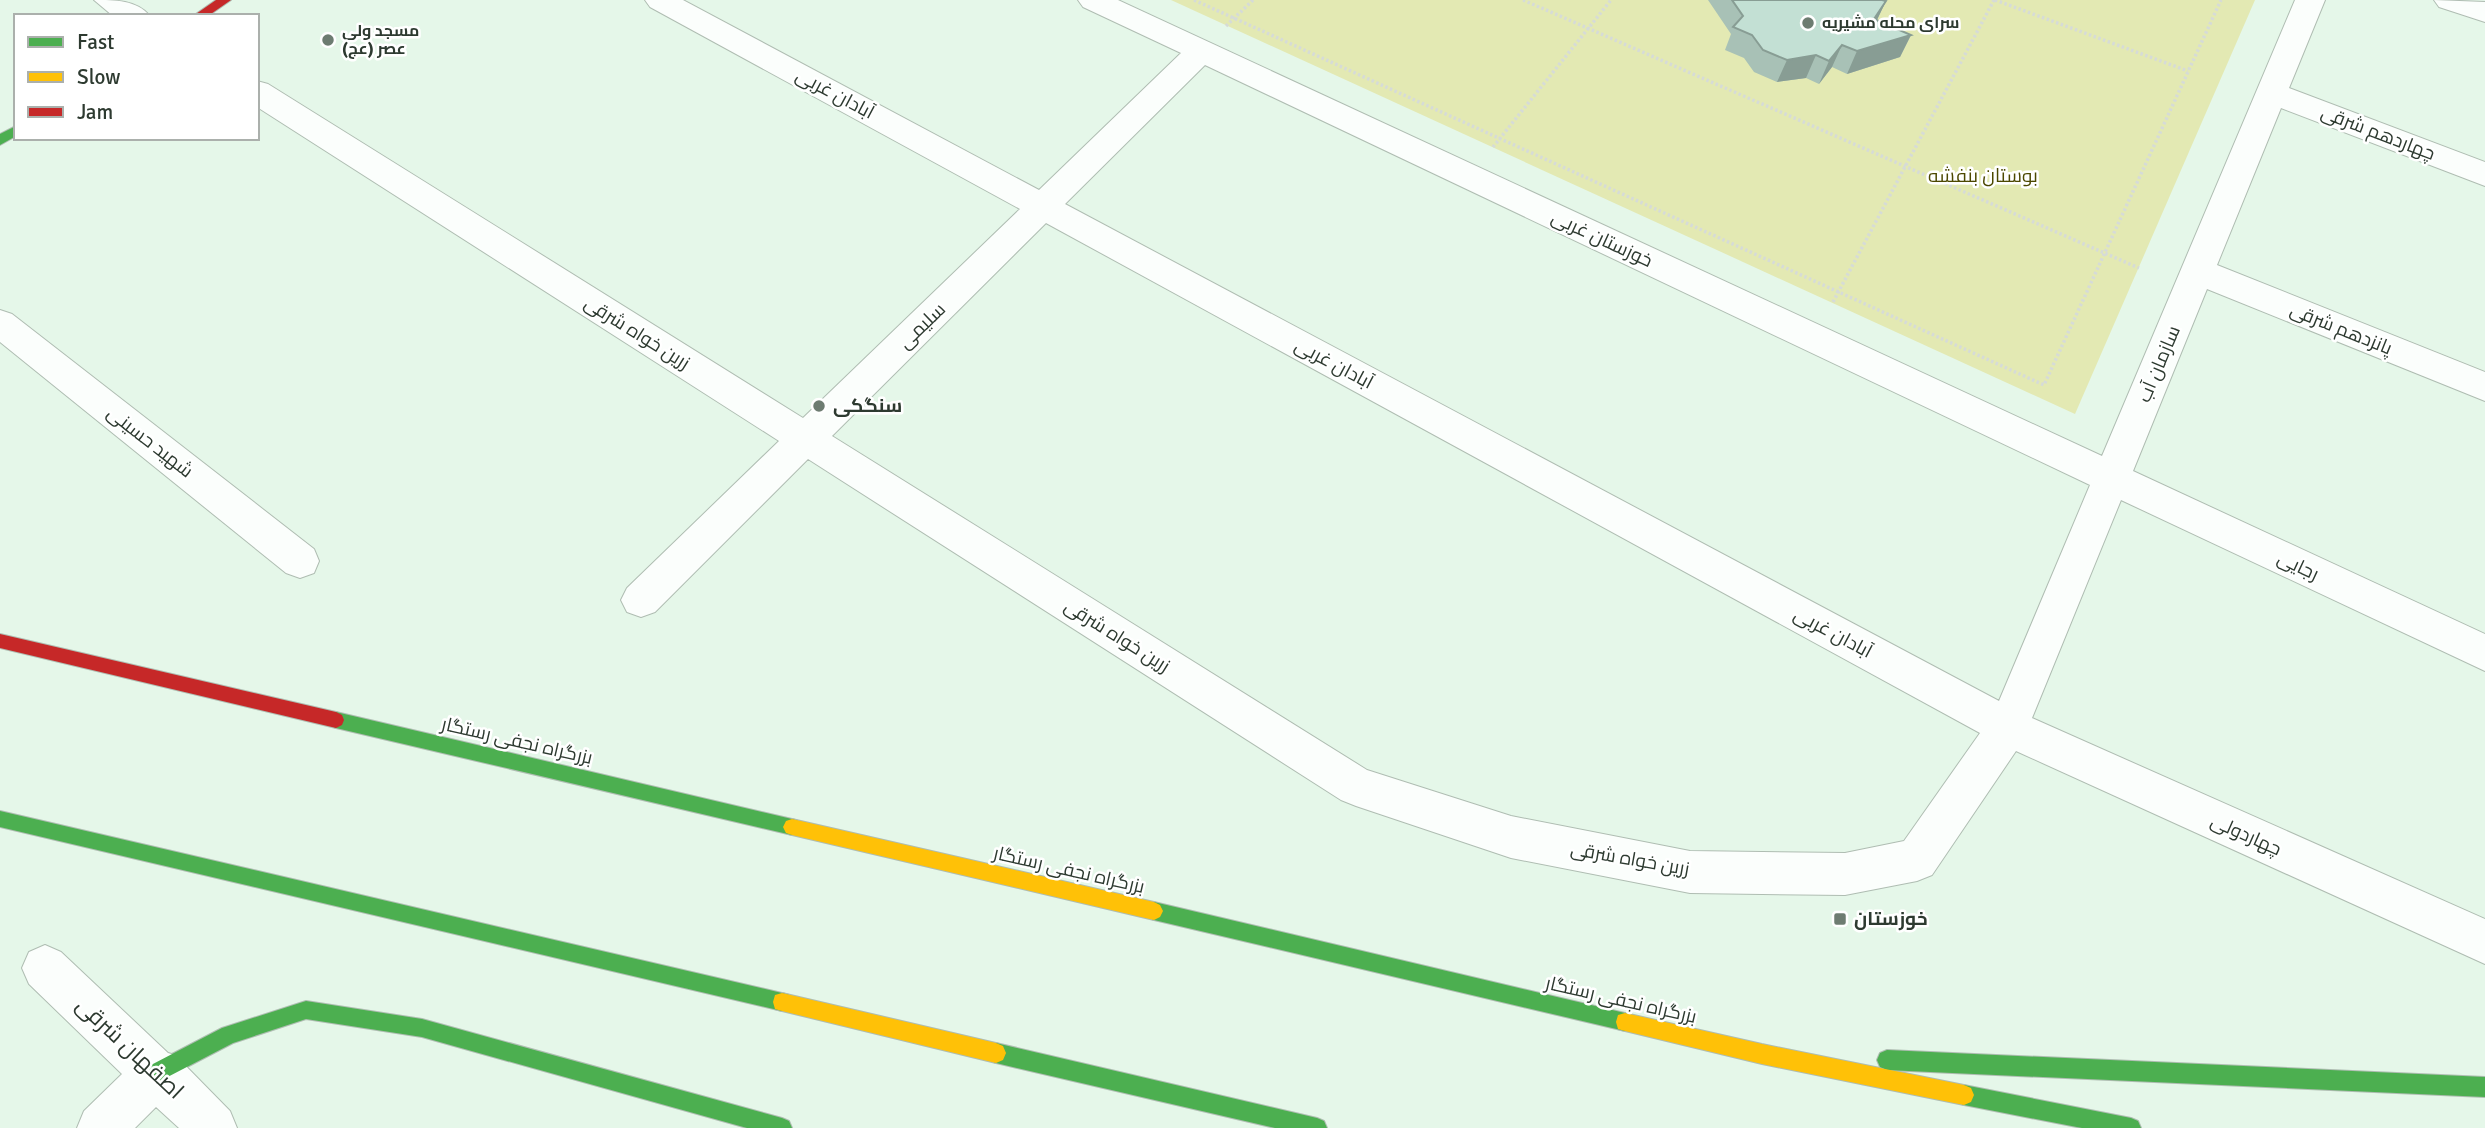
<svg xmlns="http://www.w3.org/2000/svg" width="2485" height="1128" font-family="Signika,Cairo,sans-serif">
	<rect width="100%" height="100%" fill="#e5f7e9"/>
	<path fill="#e3e9b3" d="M1171,0H2255L2075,414Z"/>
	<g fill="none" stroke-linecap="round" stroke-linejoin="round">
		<defs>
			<path id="street" d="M94,0C115,0 137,0 150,16H113Z
				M645,0H683L1039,190L1181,53L1083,7L1078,0H1118L2102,456L2295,0H2325L2289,88L2485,162V186L2281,108L2217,265L2485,372V401L2207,289L2133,471L2485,634V671L2121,500L2032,718L2485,919V964L2016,751L1932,875L1917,881L1845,895L1690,893L1511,858L1356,806L1341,800L808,459L655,612L641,617L627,612L621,600L627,588L779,441L257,107V81L268,84L803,418L1020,209L650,7ZM1205,65L2090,485L1999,701L1065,204ZM1046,223L1980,733L1904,841L1845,853L1690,851L1511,816L1367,770L832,436Z
				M2434,0L2485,2V22L2439,7Z
				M0,310L12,314L314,549L319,561L314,573L300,578L286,573L0,342Z
				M45,945L61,952L168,1053L175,1055L230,1111L237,1128H179L156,1107L135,1128H77L84,1111L122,1074L29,984L22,968L29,952Z"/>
			<path id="fast" d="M16,126V136L0,145V134Z
				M336,712L792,819L798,821L801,827L798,833L792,835L336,728L330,725L328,720L330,715Z
				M0,811L782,993L789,995L791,1002L789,1009L782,1011L0,827Z
				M1154,902L1625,1013L1632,1015L1634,1022L1632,1029L1625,1031L1154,920L1148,917L1145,911L1148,905Z
				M306,1001L422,1019L782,1118L789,1121L792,1128H747L422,1037L306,1019L233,1043L158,1082L151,1079L148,1072L151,1065L222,1028Z
				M996,1043L1317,1118L1324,1121L1327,1128H1275L996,1063L989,1060L986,1053L989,1046Z
				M1887,1050L2485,1077V1097L1887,1070L1880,1067L1877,1060L1880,1053Z
				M1964,1085L2131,1118L2138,1121L2141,1128H2082L1964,1105L1957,1102L1954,1095L1957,1088Z"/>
			<path id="slow" d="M792,819L1154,902L1160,905L1163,911L1160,917L1154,920L792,835L786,833L783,827L786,821Z
				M782,993L996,1043L1003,1046L1006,1053L1003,1060L996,1063L782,1011L775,1009L773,1002L775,995Z
				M1625,1013L1762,1044L1964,1085L1971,1088L1974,1095L1971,1102L1964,1105L1762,1064L1625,1031L1618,1029L1616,1022L1618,1015Z"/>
			<path id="jam" d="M216,0H231L208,16H193Z
				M0,634L336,712L342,715L344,720L342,725L336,728L0,648Z"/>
		</defs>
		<use href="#street" stroke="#afbdb2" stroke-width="2"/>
		<use href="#fast" stroke="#afbdb2" stroke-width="2"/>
		<use href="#slow" stroke="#afbdb2" stroke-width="2"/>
		<use href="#jam" stroke="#afbdb2" stroke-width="2"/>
		<path stroke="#d6dbd7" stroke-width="3.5" stroke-dasharray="2.5 2.5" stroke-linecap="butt" d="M1194,0L2044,385L2221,0
			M1523,0L2139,268
			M1995,0L2188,71
			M1226,26L1253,0
			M1493,147L1611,0
			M1833,302L1994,0"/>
		<use href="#street" fill="#fbfefc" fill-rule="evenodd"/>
		<use href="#fast" fill="#4caf50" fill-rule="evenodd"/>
		<use href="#slow" fill="#ffc107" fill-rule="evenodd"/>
		<use href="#jam" fill="#c62828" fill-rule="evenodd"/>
	</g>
	<path fill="#a8c1b6" d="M1708,0H1882L1886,1L1877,20L1911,35L1900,57L1847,74L1832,67L1819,84L1806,78L1777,82L1754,72L1744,58L1725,50L1731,34Z"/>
	<path fill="#889d94" d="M1886,1L1875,24L1874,19Z
		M1911,35L1900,57L1847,74L1857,51Z
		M1842,45L1832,67L1819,84L1829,61Z
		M1816,55L1806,78L1777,82L1787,60Z"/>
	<path fill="#c3e0d4" stroke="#889d94" stroke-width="2" d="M1732,0H1882L1886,1L1874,19L1911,35L1857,51L1842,45L1829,61L1816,55L1787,60L1763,50L1752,35L1733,27L1743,16Z"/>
	<g fill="#6d7c71" stroke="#fff" stroke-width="2.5">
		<circle cx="1808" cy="23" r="7"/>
		<circle cx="328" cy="40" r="7"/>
		<circle cx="819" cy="406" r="7"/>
		<rect x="1833" y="912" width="14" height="14" rx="3.5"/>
	</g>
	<g text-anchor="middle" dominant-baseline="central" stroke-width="5" stroke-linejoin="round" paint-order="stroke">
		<g font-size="16" font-weight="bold" fill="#2d3a30" stroke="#fff" text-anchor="start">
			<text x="1822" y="23">سرای محله مشیریه</text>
			<text x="342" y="31">مسجد ولی<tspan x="342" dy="18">عصر (عج)</tspan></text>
		</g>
		<g font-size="19" fill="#2d3a30" stroke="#fff">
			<text transform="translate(835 94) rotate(28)">آبادان غربی</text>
			<text transform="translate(2378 133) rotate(21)">چهاردهم شرقی</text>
			<text transform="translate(1602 239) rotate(25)">خوزستان غربی</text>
			<text transform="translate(922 326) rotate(-44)">سلیمی</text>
			<text transform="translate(2341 329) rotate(22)">پانزدهم شرقی</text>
			<text transform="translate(637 333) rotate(32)">زرین خواه شرقی</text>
			<text transform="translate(1334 364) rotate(28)">آبادان غربی</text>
			<text transform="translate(2159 364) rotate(-67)">سازمان آب</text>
			<text transform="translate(150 442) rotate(38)">شهید حسینی</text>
			<text transform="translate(2298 566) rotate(25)">رجایی</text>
			<text transform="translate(1833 633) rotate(28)">آبادان غربی</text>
			<text transform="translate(1117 636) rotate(32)">زرین خواه شرقی</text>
			<text transform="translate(517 741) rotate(13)">بزرگراه نجفی رستگار</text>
			<text transform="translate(2246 835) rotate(24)">چهاردولی</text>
			<text transform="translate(1630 859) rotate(10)">زرین خواه شرقی</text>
			<text transform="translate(1069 870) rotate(13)">بزرگراه نجفی رستگار</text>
			<text transform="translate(1621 1000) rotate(13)">بزرگراه نجفی رستگار</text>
		</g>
		<g font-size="19" fill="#4c4800" stroke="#fff">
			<text x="1983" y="176">بوستان بنفشه</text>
		</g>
		<g font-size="19" font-weight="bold" fill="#2d3a30" stroke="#fff" text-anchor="start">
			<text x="833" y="406">سنگکی</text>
			<text x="1854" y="919">خوزستان</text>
		</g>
		<g font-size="23" fill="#2d3a30" stroke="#fff">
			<text transform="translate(130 1048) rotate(43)">اصفهان شرقی</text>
		</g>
	</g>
	<rect x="14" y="14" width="245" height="126" fill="#ffffff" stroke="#abb0ac" stroke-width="2"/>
	<rect x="28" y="37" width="35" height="10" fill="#4caf50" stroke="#abb0ac" stroke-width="2"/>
	<text x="77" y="49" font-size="21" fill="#2d3a30">Fast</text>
	<rect x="28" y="72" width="35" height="10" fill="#ffc107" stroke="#abb0ac" stroke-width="2"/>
	<text x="77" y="84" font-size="21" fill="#2d3a30">Slow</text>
	<rect x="28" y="107" width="35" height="10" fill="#c62828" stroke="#abb0ac" stroke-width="2"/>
	<text x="77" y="119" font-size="21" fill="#2d3a30">Jam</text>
</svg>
